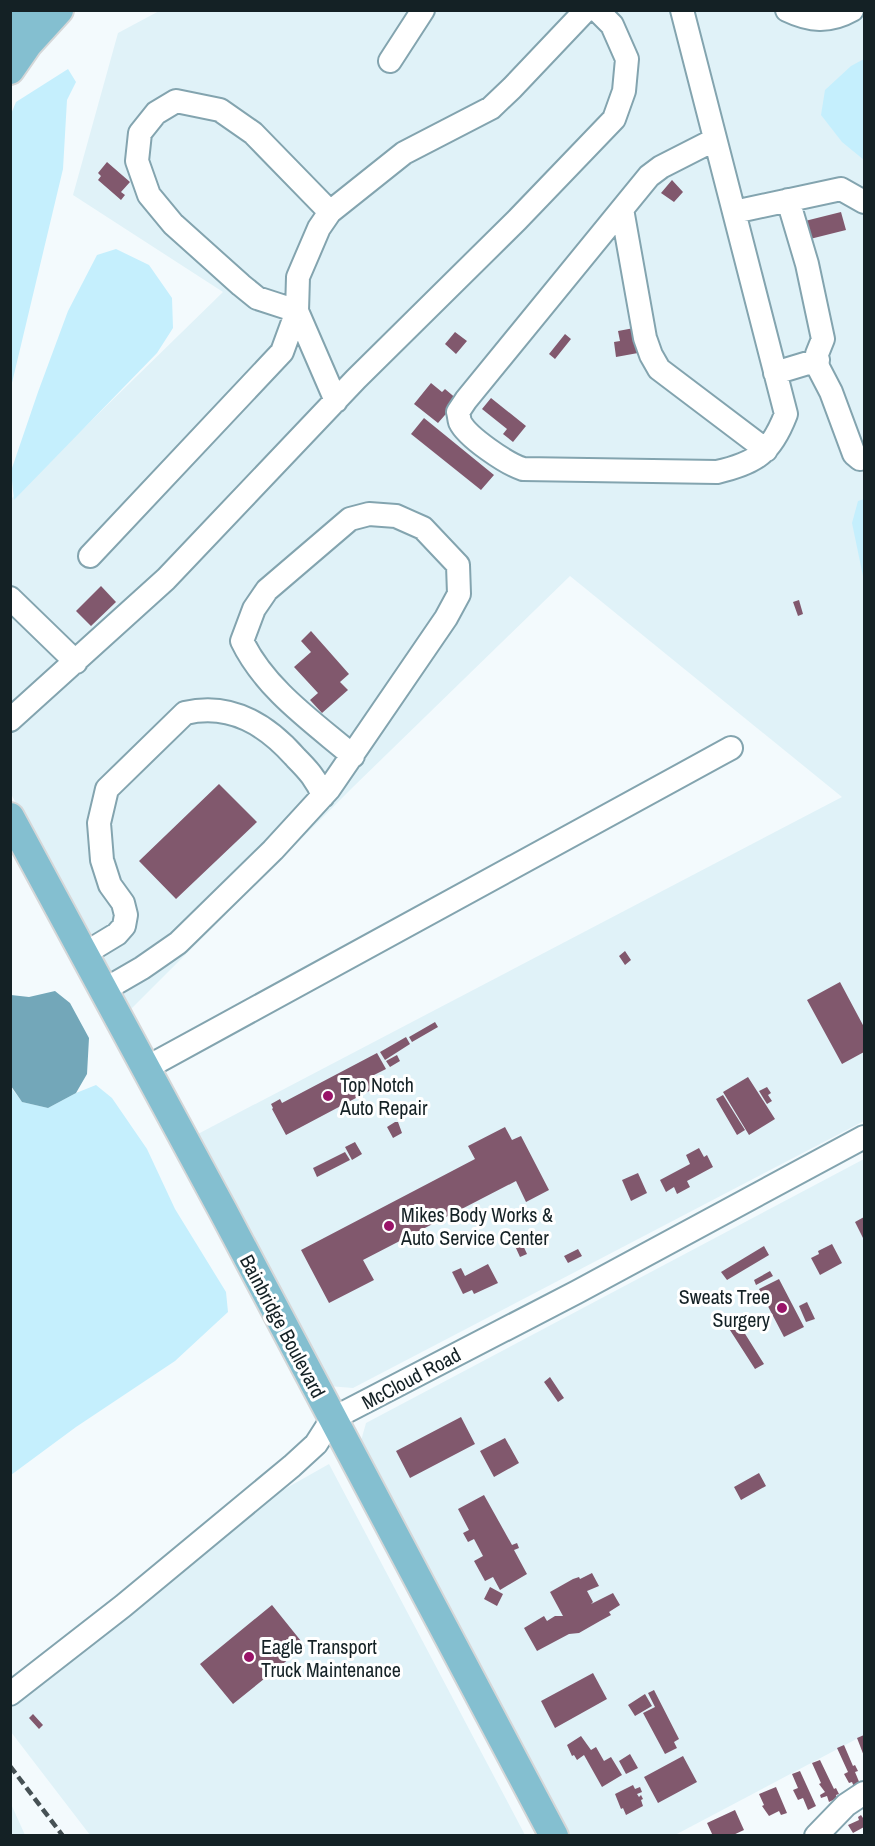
<svg xmlns="http://www.w3.org/2000/svg" width="875" height="1846" font-family="'Archivo Narrow',sans-serif">
	<rect width="100%" height="100%" fill="#f3fafd"/>
	<path fill="#e0f2f8" d="M161,10L864,11V1121L353,1388L328,1386L196,1135L842,797L570,576L352,788L129,1011L11,794L10,500L223,292L73,195L118,33Z
		M864,1159V1735L675,1835H567L359,1448L366,1423Z
		M329,1464L525,1835H90L11,1732V1708L260,1503Z
		M10,1804H11L25,1835H11Z"/>
	<path fill="#c5effd" d="M864,59V160L842,142L821,115L825,90L851,66Z
		M68,69L76,82L67,100L63,169L11,387V114L16,102Z
		M116,249L149,265L172,298L173,328L157,353L14,500L11,471L38,392L68,311L97,255Z
		M864,499V581L852,523L858,501Z
		M96,1085L112,1098L147,1149L175,1209L226,1292L228,1312L175,1361L76,1427L11,1475L10,1086L22,1102L48,1108L76,1093Z"/>
	<path fill="#73a7b9" d="M55,991L70,1003L89,1038L87,1074L76,1093L48,1108L22,1102L11,1086V995L29,997Z"/>
	<path fill="#81586d" d="M107,162L130,182L121,192L125,195L121,200L98,180L101,176L98,173Z
		M672,180L683,192L674,202L661,193Z
		M841,212L846,230L810,239L805,221Z
		M634,328L638,353L616,357L614,342L620,341L618,331Z
		M455,332L467,341L456,354L445,344Z
		M565,334L571,339L555,359L549,354Z
		M431,383L442,392L445,389L458,400L438,423L414,404Z
		M491,398L526,426L513,442L503,434L507,429L482,409Z
		M424,418L494,475L481,490L411,434Z
		M101,586L116,602L91,626L76,611Z
		M799,600L803,614L798,616L793,602Z
		M311,631L349,674L340,682L348,690L322,713L310,700L318,693L294,667L311,652L301,641Z
		M219,784L257,822L176,899L139,861Z
		M625,951L631,960L625,965L619,956Z
		M840,982L864,1027V1052L842,1064L807,1000Z
		M435,1022L438,1027L412,1042L409,1037Z
		M406,1037L410,1044L385,1060L380,1052Z
		M377,1053L386,1069L372,1076L379,1090L373,1093L371,1090L286,1135L272,1109L273,1108L271,1104L280,1099L282,1103Z
		M397,1055L400,1061L390,1067L386,1061Z
		M748,1077L775,1119L749,1135L723,1092Z
		M767,1087L771,1093L768,1095L772,1101L767,1104L759,1091Z
		M723,1095L745,1130L737,1135L716,1099Z
		M395,1122H398L402,1133L393,1138L387,1127Z
		M505,1127L512,1140L521,1136L549,1190L526,1202L516,1181L363,1260L374,1280L329,1303L301,1250L475,1159L468,1146Z
		M355,1142L362,1154L352,1160L345,1147Z
		M699,1148L704,1157L707,1155L713,1167L687,1181L690,1187L677,1194L674,1187L666,1192L660,1180L690,1164L686,1155Z
		M345,1152L350,1160L317,1177L313,1168Z
		M638,1173L647,1193L631,1201L622,1180Z
		M864,1217V1240L855,1222Z
		M522,1243L527,1254L520,1257L515,1246Z
		M832,1244L842,1263L820,1275L811,1258L819,1254L818,1251Z
		M764,1246L769,1255L727,1280L721,1272Z
		M578,1249L582,1256L568,1263L564,1256Z
		M488,1264L498,1283L474,1294L472,1290L463,1294L452,1272L461,1268L465,1276Z
		M770,1271L773,1276L756,1285L754,1280Z
		M779,1279L804,1327L784,1337L759,1289Z
		M807,1302L815,1319L806,1322L799,1306Z
		M737,1321L764,1364L755,1369L728,1327Z
		M550,1377L564,1398L558,1402L544,1382Z
		M461,1417L475,1444L410,1478L396,1451Z
		M505,1438L519,1463L494,1477L480,1451Z
		M759,1473L766,1486L741,1500L734,1487Z
		M484,1495L512,1545L517,1543L519,1548L514,1550L527,1574L500,1590L493,1577L485,1581L474,1561L483,1556L474,1539L468,1542L463,1533L469,1530L458,1509Z
		M592,1573L599,1586L587,1591L593,1602L591,1604L613,1593L620,1605L609,1612L611,1615L600,1621L579,1633L569,1634L537,1651L524,1628L544,1616L547,1621L555,1616H563L550,1592L573,1579L579,1577L580,1579Z
		M490,1587L503,1594L497,1606L484,1599Z
		M272,1605L305,1646L233,1704L200,1664Z
		M593,1673L607,1699L555,1728L541,1701Z
		M654,1690L679,1739L674,1742L677,1748L665,1754L643,1713L655,1707L648,1693Z
		M645,1694L652,1706L635,1716L628,1705Z
		M33,1714L43,1725L39,1729L29,1718Z
		M864,1735V1756L857,1738Z
		M581,1736L591,1750L596,1747L604,1761L611,1757L622,1775L602,1787L584,1755L577,1760L574,1755L572,1756L567,1745Z
		M844,1745L853,1766L855,1765L858,1771L855,1772L860,1784L854,1787L852,1782L849,1783L844,1774L848,1772L837,1748Z
		M630,1754L638,1768L626,1774L619,1761Z
		M683,1756L697,1782L658,1803L644,1777Z
		M820,1760L834,1789L836,1788L839,1794L836,1795L837,1798L829,1802L827,1796L821,1798L820,1795L825,1792L819,1784L821,1783L812,1763Z
		M800,1771L816,1806L808,1810L803,1798L798,1800L793,1790L798,1788L792,1774Z
		M633,1785L635,1789L640,1787L642,1792L637,1794L639,1797L641,1795L643,1799L641,1800L643,1806L626,1815L623,1808L621,1809L615,1794Z
		M776,1787L787,1813L781,1815L779,1811L769,1816L762,1806L764,1805L759,1794Z
		M735,1810L744,1830L731,1836H713L707,1823Z
		M861,1815L863,1818L864,1817V1827L853,1833L848,1825L859,1820L858,1817Z"/>
	<g fill="none" stroke-linecap="round" stroke-linejoin="round">
		<defs>
			<path id="minor" d="M682,10L786,414C771,453 756,463 717,472L523,469C507,464 467,437 460,422C459,419 459,415 458,412L466,400L649,176L661,167L714,140
				M787,10C810,21 829,23 852,10
				M390,61L423,10
				M788,200L807,264L823,339L817,354L818,367L831,392L854,454L860,459L864,458
				M622,209L645,338L651,355L659,369L766,450
				M734,212L841,189L864,202
				M775,373L818,360
				M336,401L297,311L298,277L319,228L330,212L404,153L491,108L512,88L586,10
				M90,556L282,352L297,311L257,298L241,285L173,224L149,195L137,161L140,133L156,113L176,101L220,110L253,133L330,212
				M10,598L76,662
				M10,720L166,579L356,379L517,220L614,119L624,91L627,59L612,25L597,10
				M84,954L117,934L124,926L126,915L123,903L110,885L102,860L99,823L107,789L185,713C231,702 267,725 296,758C308,770 317,780 323,796
				M104,990L142,968L178,943L273,850L329,789L446,618L459,594L458,565L423,528L396,516L369,514L350,519L267,590L254,609L242,641C265,689 313,722 353,756
				M146,1068L731,748
				M10,1694L123,1606L292,1466L316,1444L332,1419L577,1292L864,1137
				M816,1836L846,1805L864,1793"/>
			<path id="major" d="M10,29L45,10
				M10,70L28,44L59,10
				M10,817L223,1211L554,1836"/>
		</defs>
		<use href="#minor" stroke="#83a4af" stroke-width="26"/>
		<use href="#major" stroke="#d5d7d8" stroke-width="32"/>
		<use href="#minor" stroke="#fff" stroke-width="22"/>
		<use href="#major" stroke="#84bfd0" stroke-width="28"/>
		<path stroke="#465155" stroke-width="4.5" stroke-dasharray="9 4.5" stroke-linecap="butt" d="M10,1766L63,1836"/>
	</g>
	<g fill="#991468" stroke="#fff" stroke-width="2">
		<circle cx="328" cy="1096" r="6"/>
		<circle cx="389" cy="1226" r="6"/>
		<circle cx="782" cy="1308" r="6"/>
		<circle cx="249" cy="1657" r="6"/>
	</g>
	<g text-anchor="middle" dominant-baseline="central" stroke-width="6" stroke-linejoin="round" paint-order="stroke">
		<g font-size="20" fill="#142125" stroke="#fff" text-anchor="start">
			<text x="340" y="1084">Top Notch<tspan x="340" dy="23">Auto Repair</tspan></text>
			<text x="401" y="1214">Mikes Body Works &amp;<tspan x="401" dy="23">Auto Service Center</tspan></text>
			<text x="770" y="1296" text-anchor="end">Sweats Tree<tspan x="770" dy="23">Surgery</tspan></text>
			<text x="261" y="1646">Eagle Transport<tspan x="261" dy="23">Truck Maintenance</tspan></text>
		</g>
		<g font-size="20" fill="#142125" stroke="#fff">
			<text transform="translate(283 1326) rotate(62)">Bainbridge Boulevard</text>
			<text transform="translate(411 1378) rotate(-28)">McCloud Road</text>
		</g>
	</g>
	<rect width="875" height="1846" fill="none" stroke="#142125" stroke-width="24"/>
</svg>
